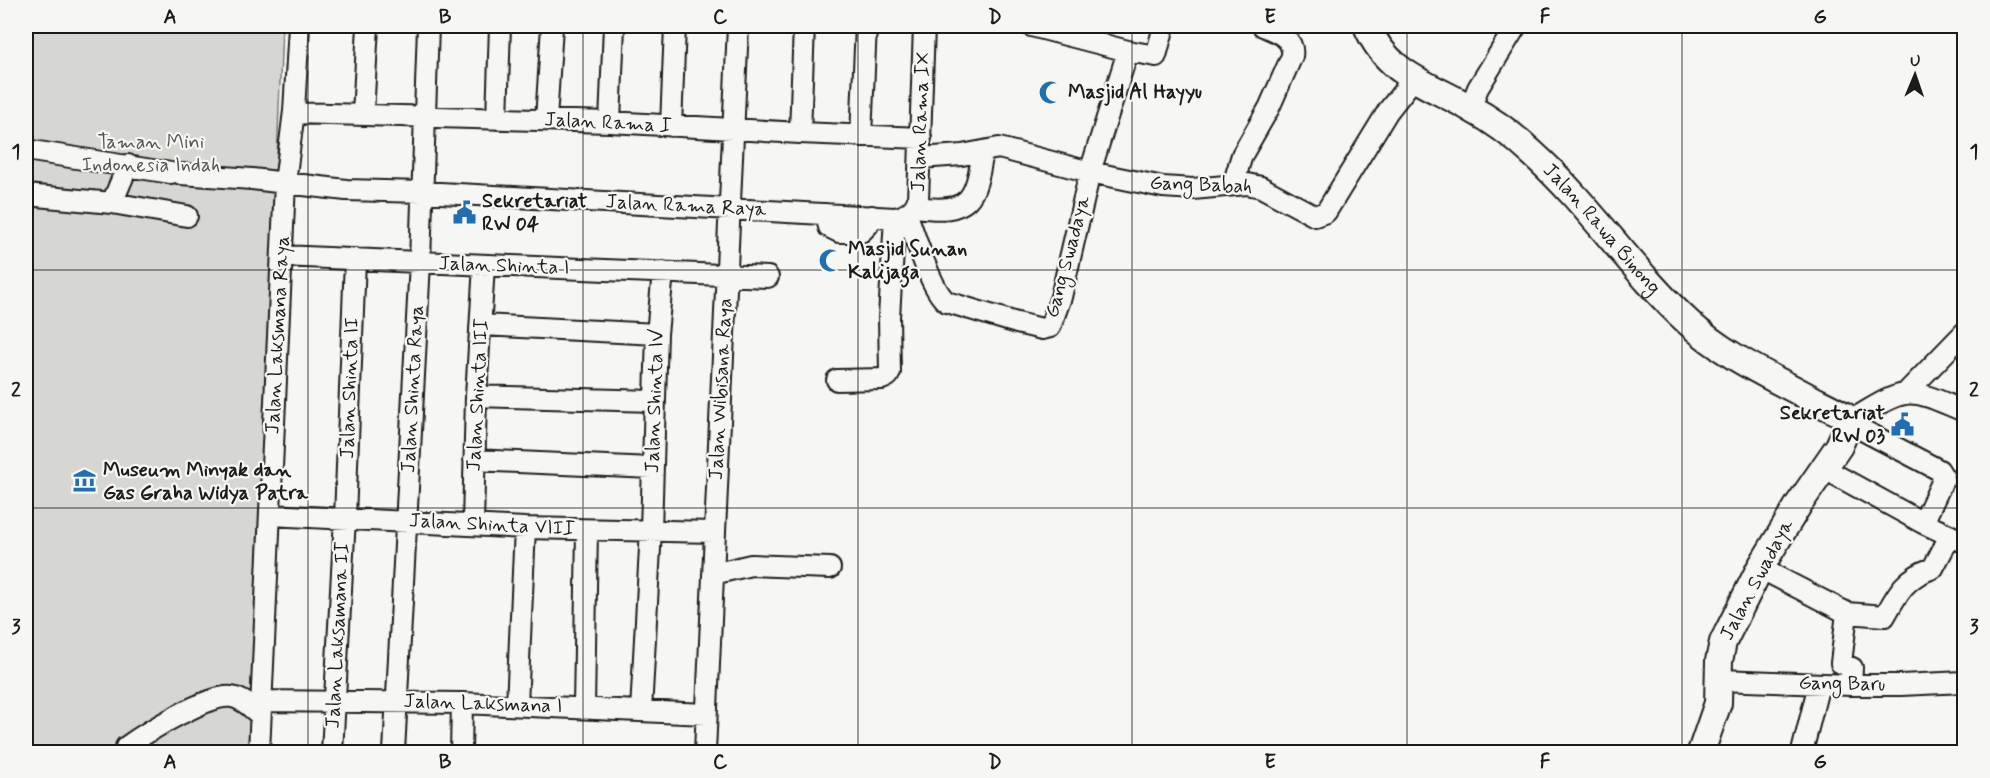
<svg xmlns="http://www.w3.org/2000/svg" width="1990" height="778" font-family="Mynerve,sans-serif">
	<rect width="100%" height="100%" fill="#f6f6f2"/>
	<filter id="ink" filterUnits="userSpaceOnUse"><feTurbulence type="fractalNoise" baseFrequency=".0167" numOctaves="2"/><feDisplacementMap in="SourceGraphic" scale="12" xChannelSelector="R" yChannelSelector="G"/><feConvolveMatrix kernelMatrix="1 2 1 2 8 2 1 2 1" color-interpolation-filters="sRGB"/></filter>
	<g filter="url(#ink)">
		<path fill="#d6d6d2" stroke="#797977" stroke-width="1.5" d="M26,26H282L255,752H26Z"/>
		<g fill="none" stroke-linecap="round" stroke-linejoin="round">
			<defs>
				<path id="minor" d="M1031,26L1128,51
					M1470,108L1478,88L1516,26
					M294,113L610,122L800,133L921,138
					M363,114L368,26
					M497,119L500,26
					M546,120L552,26
					M610,122L614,26
					M671,126L675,26
					M800,133L804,26
					M861,136L866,26
					M26,150L171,173
					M920,158L962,155L999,148L1090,172L1163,187L1193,189L1247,184L1261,187L1315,216L1326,212L1388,111L1413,79
					M181,174L252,179L346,190L422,192L895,218C906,216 914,211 918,200L924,26
					M1233,185L1242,155L1269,108L1292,56C1295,38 1277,32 1263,26
					M26,195L112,203L187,216
					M112,203L128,165
					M916,207C970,214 975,201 983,151
					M826,214L829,227L839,232H861L868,225L872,216
					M907,215C915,235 931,291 947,302L1017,323L1042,329L1050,327L1061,297L1090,172L1128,51L1156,56L1164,26
					M282,256L768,277
					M481,325L657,334
					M837,380L882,379L888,376L890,372L889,317L895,218
					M1905,394L1964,333
					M476,396L654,401
					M1850,421C1865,413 1888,396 1905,394C1924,391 1947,405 1964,411
					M1849,423L1939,470L1944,478L1923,523
					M474,460L652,468
					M1823,468L1923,523L1964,542
					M270,515L525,528L714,532
					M473,525L476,396L484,265
					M1760,568L1847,613L1885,616C1898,592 1906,577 1933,568L1950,536
					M713,574L751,565L830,568
					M1847,613L1841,663L1852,668L1851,685
					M1720,680L1851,685H1901L1964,682
					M260,701L462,703L706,714
					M517,705L525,528
					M584,707L587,530
					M641,711L651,530L657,334L663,272
					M126,747C145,733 210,693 232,697C244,699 251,708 260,715
					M259,752L285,183L294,111L299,26
					M332,752L345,518L355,259
					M394,752L420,262L428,26
					M461,752L462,703
					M705,752L738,26
					M1802,752L1819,684"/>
				<g id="major">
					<path id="s1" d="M1367,26C1388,75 1427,83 1470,108C1492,120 1514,136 1532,153C1590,205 1632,271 1689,323C1725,356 1770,376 1812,399C1824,405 1837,411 1848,418L1849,423L1839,446L1799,504L1760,568L1723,642L1719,661L1718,703L1701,752"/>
				</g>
			</defs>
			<use href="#minor" stroke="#1c1c1c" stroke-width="24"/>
			<use href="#major" stroke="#1c1c1c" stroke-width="30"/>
			<use href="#minor" stroke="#f6f6f2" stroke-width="20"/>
			<use href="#major" stroke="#f6f6f2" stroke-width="26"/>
		</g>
	</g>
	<path fill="none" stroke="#1c1c1c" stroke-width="1.5" stroke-opacity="0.55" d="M308,26V752M583,26V752M858,26V752M1132,26V752M1407,26V752M1682,26V752M26,270H1964M26,508H1964"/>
	<defs>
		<symbol id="mosque-bare" viewBox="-9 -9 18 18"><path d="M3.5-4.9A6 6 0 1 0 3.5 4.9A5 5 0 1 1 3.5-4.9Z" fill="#1f6fb2" stroke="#f6f6f2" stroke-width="2.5" paint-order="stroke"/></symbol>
		<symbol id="civic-bare" viewBox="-9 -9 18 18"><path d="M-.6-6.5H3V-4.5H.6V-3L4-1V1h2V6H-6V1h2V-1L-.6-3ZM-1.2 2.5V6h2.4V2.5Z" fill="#1f6fb2" stroke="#f6f6f2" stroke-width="2.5" paint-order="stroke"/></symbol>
		<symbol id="museum-bare" viewBox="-9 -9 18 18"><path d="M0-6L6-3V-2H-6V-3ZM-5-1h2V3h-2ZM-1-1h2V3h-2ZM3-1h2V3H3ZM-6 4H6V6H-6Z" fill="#1f6fb2" stroke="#f6f6f2" stroke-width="2.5" paint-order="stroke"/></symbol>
	</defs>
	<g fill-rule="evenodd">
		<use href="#mosque-bare" x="1034" y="76" width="33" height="33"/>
		<use href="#civic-bare" x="448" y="196" width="33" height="33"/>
		<use href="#mosque-bare" x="814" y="244" width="33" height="33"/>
		<use href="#civic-bare" x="1886" y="408" width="33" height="33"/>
		<use href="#museum-bare" x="68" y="464" width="33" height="33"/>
	</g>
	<g text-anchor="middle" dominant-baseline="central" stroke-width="4.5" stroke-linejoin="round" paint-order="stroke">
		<g font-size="20" font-weight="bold" fill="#1c1c1c" stroke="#f6f6f2" text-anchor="start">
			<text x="1068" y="92">Masjid Al Hayyu</text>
			<text x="482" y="201">Sekretariat<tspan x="482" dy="23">RW 04</tspan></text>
			<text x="848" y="249">Masjid Sunan<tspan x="848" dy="23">Kalijaga</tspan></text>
			<text x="1885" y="413" text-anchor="end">Sekretariat<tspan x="1885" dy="23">RW 03</tspan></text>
			<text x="103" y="470">Museum Minyak dan<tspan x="103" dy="23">Gas Graha Widya Patra</tspan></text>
		</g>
		<g font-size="20" fill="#1c1c1c" stroke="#f6f6f2">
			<text transform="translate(921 122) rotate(-88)">Jalan Rama IX</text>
			<text transform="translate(608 123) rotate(3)">Jalan Rama I</text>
			<text transform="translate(1201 185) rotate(2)">Gang Babah</text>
			<text transform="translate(686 206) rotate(3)">Jalan Rama Raya</text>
			<text stroke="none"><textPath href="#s1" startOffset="315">Jalan Rawa Binong</textPath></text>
			<text transform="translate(1068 257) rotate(-75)">Gang Swadaya</text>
			<text transform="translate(504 266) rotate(2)">Jalan Shinta I</text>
			<text transform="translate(278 335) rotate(-87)">Jalan Laksmana Raya</text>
			<text transform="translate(350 388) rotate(-88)">Jalan Shinta II</text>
			<text transform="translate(413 389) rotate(-87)">Jalan Shinta Raya</text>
			<text transform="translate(721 389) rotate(-87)">Jalan Wibisana Raya</text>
			<text transform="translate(478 395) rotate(-87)">Jalan Shinta III</text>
			<text transform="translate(655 401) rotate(-88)">Jalan Shinta IV</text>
			<text transform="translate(492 525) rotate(3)">Jalan Shinta VIII</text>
			<text transform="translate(1757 580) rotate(-62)">Jalan Swadaya</text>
			<text transform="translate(338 635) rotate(-87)">Jalan Laksamana II</text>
			<text transform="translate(1842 684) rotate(1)">Gang Baru</text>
			<text transform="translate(483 704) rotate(2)">Jalan Laksmana I</text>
		</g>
		<g font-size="20" fill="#545453" stroke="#f6f6f2">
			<text x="151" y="142">Taman Mini<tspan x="151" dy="23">Indonesia Indah</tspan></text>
		</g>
	</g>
	<rect width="1990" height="778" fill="none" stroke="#f6f6f2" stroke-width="66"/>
	<g transform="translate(1915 75) rotate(2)" stroke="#f6f6f2" stroke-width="4.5" paint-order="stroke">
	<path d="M0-4.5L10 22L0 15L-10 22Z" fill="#1c1c1c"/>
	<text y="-9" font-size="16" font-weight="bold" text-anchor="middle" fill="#1c1c1c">U</text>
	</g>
	<rect x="33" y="33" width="1924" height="712" fill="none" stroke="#1c1c1c" stroke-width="2"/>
	<g font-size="20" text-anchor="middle" font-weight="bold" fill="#1c1c1c">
		<text x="170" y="23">A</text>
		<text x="445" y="23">B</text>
		<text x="720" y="23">C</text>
		<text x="995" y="23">D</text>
		<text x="1270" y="23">E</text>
		<text x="1545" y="23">F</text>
		<text x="1820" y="23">G</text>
		<text x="16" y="158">1</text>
		<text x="1974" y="158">1</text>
		<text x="16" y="396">2</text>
		<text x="1974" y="396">2</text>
		<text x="16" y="633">3</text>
		<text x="1974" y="633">3</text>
		<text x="170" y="768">A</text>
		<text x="445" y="768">B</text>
		<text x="720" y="768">C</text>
		<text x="995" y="768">D</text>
		<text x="1270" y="768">E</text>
		<text x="1545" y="768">F</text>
		<text x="1820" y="768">G</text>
	</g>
</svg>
